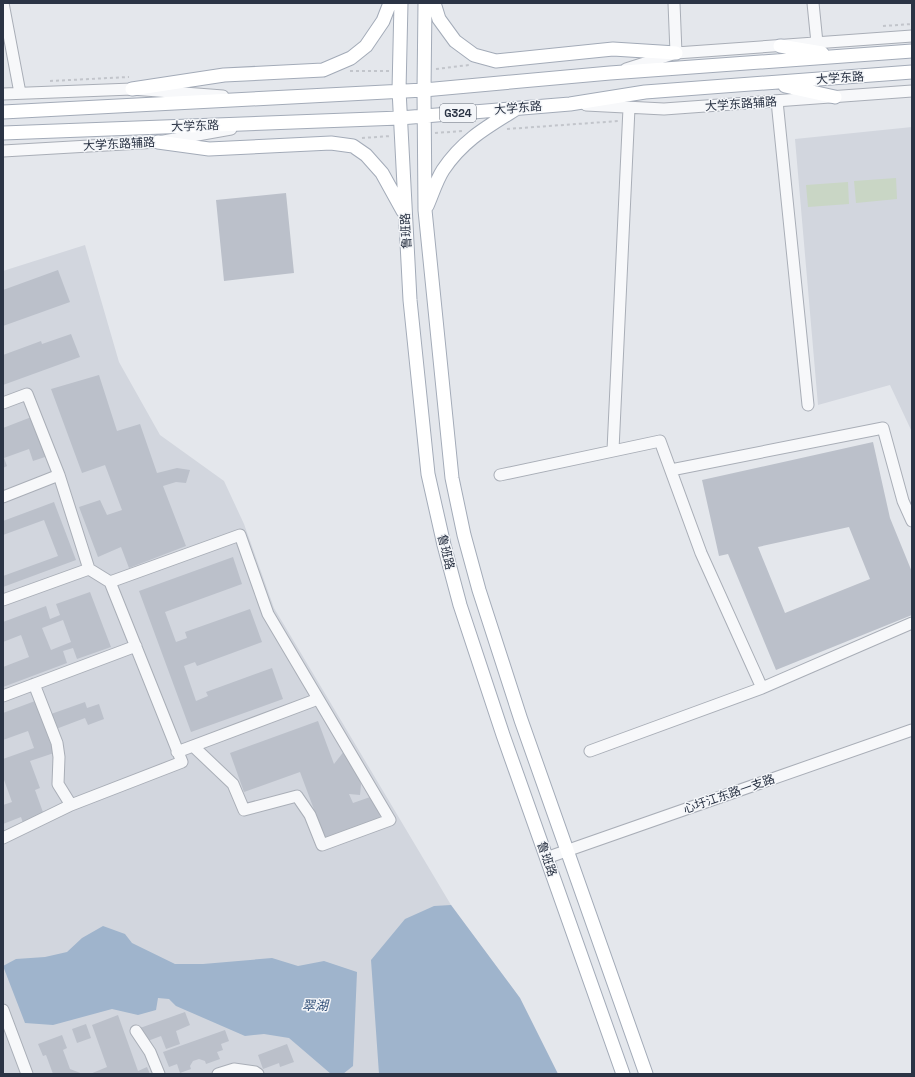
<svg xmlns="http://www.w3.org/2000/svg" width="915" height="1077" font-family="'Space Grotesk','Noto Sans SC',sans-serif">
	<rect width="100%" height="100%" fill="#e4e7ec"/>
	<path fill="#d2d6de" d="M912,127V432L890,385L818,405L795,139Z
		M85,245L119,362L160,435L224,481L244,524L274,608L451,905L520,998L558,1074H3V271Z"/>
	<path fill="#c9d6c5" d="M896,178L897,199L856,203L854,181Z
		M848,182L849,204L808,207L806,185Z"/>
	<path fill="#9fb4cc" d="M451,905L520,998L558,1074H379L371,960L405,919L434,906Z
		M103,926L125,934L132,943L175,964H203L272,958L298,966L324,961L357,972L353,1066L343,1074H331L289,1038L264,1034L245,1036L176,1006L169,999L158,998L156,1010L138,1015L112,1009L53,1025L25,1023L3,966L16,959L45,957L67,952L82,938Z"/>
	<path fill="#bbc0ca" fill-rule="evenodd" d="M286,193L294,273L224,281L216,200Z
		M58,270L70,302L3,326V290Z
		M71,334L80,357L3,385V355L41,341L42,344Z
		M99,375L117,431L140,424L157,473L177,468L190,470L186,483L176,482L163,486L186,546L129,568L121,547L98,557L79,507L100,500L107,515L122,510L105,465L82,473L51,389Z
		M34,416L48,456L33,461L29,449L4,458L7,466L3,468V428Z
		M873,442L890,518L912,572V615L776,670L728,554L719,556L702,480ZM849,527L870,579L785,613L758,547Z
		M54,502L76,560L3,587V576L58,556L44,520L3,535V521Z
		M233,557L242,584L165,612L176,642L187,638L185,632L250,609L262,642L197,666L195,662L184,666L196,701L208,696L206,692L272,668L283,699L191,732L139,591Z
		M90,592L111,647L77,659L73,648L63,651L67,663L3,687V667L29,657L21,635L3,642V622L46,606L50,619L60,615L56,604ZM63,620L71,642L51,650L42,628Z
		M35,701L54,753L30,761L40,788L35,790L44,815L23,823L21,817L3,824V805L12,802L3,777V759L34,748L28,731L3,740V713Z
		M85,702L87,708L99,704L104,719L88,725L85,718L56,729L51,714Z
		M318,721L334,764L345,750L360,777L361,785L360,795L349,794L353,803L373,796L381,819L325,839L300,772L244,792L230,753Z
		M185,1012L190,1025L176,1031L180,1044L166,1049L161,1036L145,1042L140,1028Z
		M118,1015L138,1071L147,1067L150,1074H90L107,1067L92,1025Z
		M86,1024L91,1038L77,1043L72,1029Z
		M225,1030L229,1041L221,1044L223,1050L217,1052L220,1059L206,1064L205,1061L199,1059L193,1061L190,1066L191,1069L180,1073L177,1064L169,1067L163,1052Z
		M62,1035L67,1048L63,1050L70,1069L83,1074H53L46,1055L43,1056L38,1044Z
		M287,1044L294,1062L280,1067L279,1063L263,1069L258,1055Z"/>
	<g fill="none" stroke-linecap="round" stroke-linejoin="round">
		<defs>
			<path id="minor" d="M3,3L20,93
				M674,3L676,53
				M813,3L817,43
				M626,69L676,53L912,36
				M3,94L132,89L223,96
				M777,101L808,405
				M586,105L664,109L912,91
				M3,151L158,142L231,129
				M3,403L27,394L59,475L89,569
				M613,450L629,108
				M671,470L883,428L903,501L912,521
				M500,475L660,441L701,553L762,688
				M3,497L59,475
				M110,582L240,535L268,614L390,820L322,845L310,815L297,796L244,810L233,784L193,746
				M3,600L89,569L110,582L182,762L71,805L3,838
				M34,684L57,743L59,757L58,784L71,805
				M3,696L136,646
				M590,751L762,688L912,623
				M177,752L318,699
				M546,858L912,730
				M3,1010L27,1074
				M136,1031L150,1052L159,1074
				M218,1074L234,1069L255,1072L258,1074"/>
			<path id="major" d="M401,3L399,90L410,300L428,474L444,545L460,605L503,735L623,1074
				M425,3L424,90L425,210L452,478L464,535L479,590L521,720L646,1074
				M434,3L439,19L455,41L474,55L496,61L613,49L676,53
				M780,46L822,53
				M785,86L835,97
				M132,89L224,75L323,70L351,58L366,46L383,21L390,3
				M3,112L424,90L610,73L912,51
				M3,133L400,118L570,104L645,92L912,72
				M158,142L209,149L331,143L353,146L366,155L382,173L403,211
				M427,206C432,195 436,181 443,170C463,140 487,127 516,109"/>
		</defs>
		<use href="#minor" stroke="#a9aeb7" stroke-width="13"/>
		<use href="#major" stroke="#a3abb8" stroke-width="15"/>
		<path stroke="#c2c5cb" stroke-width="2" stroke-dasharray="3 3" stroke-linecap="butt" d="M883,26L912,24
			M436,69L469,65
			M350,71H389
			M50,81L129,77
			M507,129L619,121
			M435,133L463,131
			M362,138L391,136"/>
		<use href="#minor" stroke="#f7f8fa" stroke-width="11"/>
		<use href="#major" stroke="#fff" stroke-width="13"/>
	</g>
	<g text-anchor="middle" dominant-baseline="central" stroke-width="3" stroke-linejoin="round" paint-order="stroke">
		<rect fill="#f4f6f9" stroke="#676e7b" stroke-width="1" x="440" y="104" width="36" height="18" rx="3"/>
		<g font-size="11" font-weight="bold" fill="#2b3445">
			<text x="458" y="113">G324</text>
		</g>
		<g font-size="12" fill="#2b3445" stroke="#f4f6f9">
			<text transform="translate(840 78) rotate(-4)">大学东路</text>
			<text transform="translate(741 104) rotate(-4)">大学东路辅路</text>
			<text transform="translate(518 108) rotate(-5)">大学东路</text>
			<text transform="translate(195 126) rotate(-2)">大学东路</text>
			<text transform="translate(119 144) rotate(-3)">大学东路辅路</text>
			<text transform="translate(406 231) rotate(-93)">鲁班路</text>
			<text transform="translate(446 552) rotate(76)">鲁班路</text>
			<text transform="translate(729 794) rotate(-19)">心圩江东路一支路</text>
			<text transform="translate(547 859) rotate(71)">鲁班路</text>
		</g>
		<g font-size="13" font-style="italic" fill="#34527a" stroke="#f4f6f9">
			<text x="315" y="1005">翠湖</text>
		</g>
	</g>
	<rect width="915" height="1077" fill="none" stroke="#2b3445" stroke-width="8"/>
</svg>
